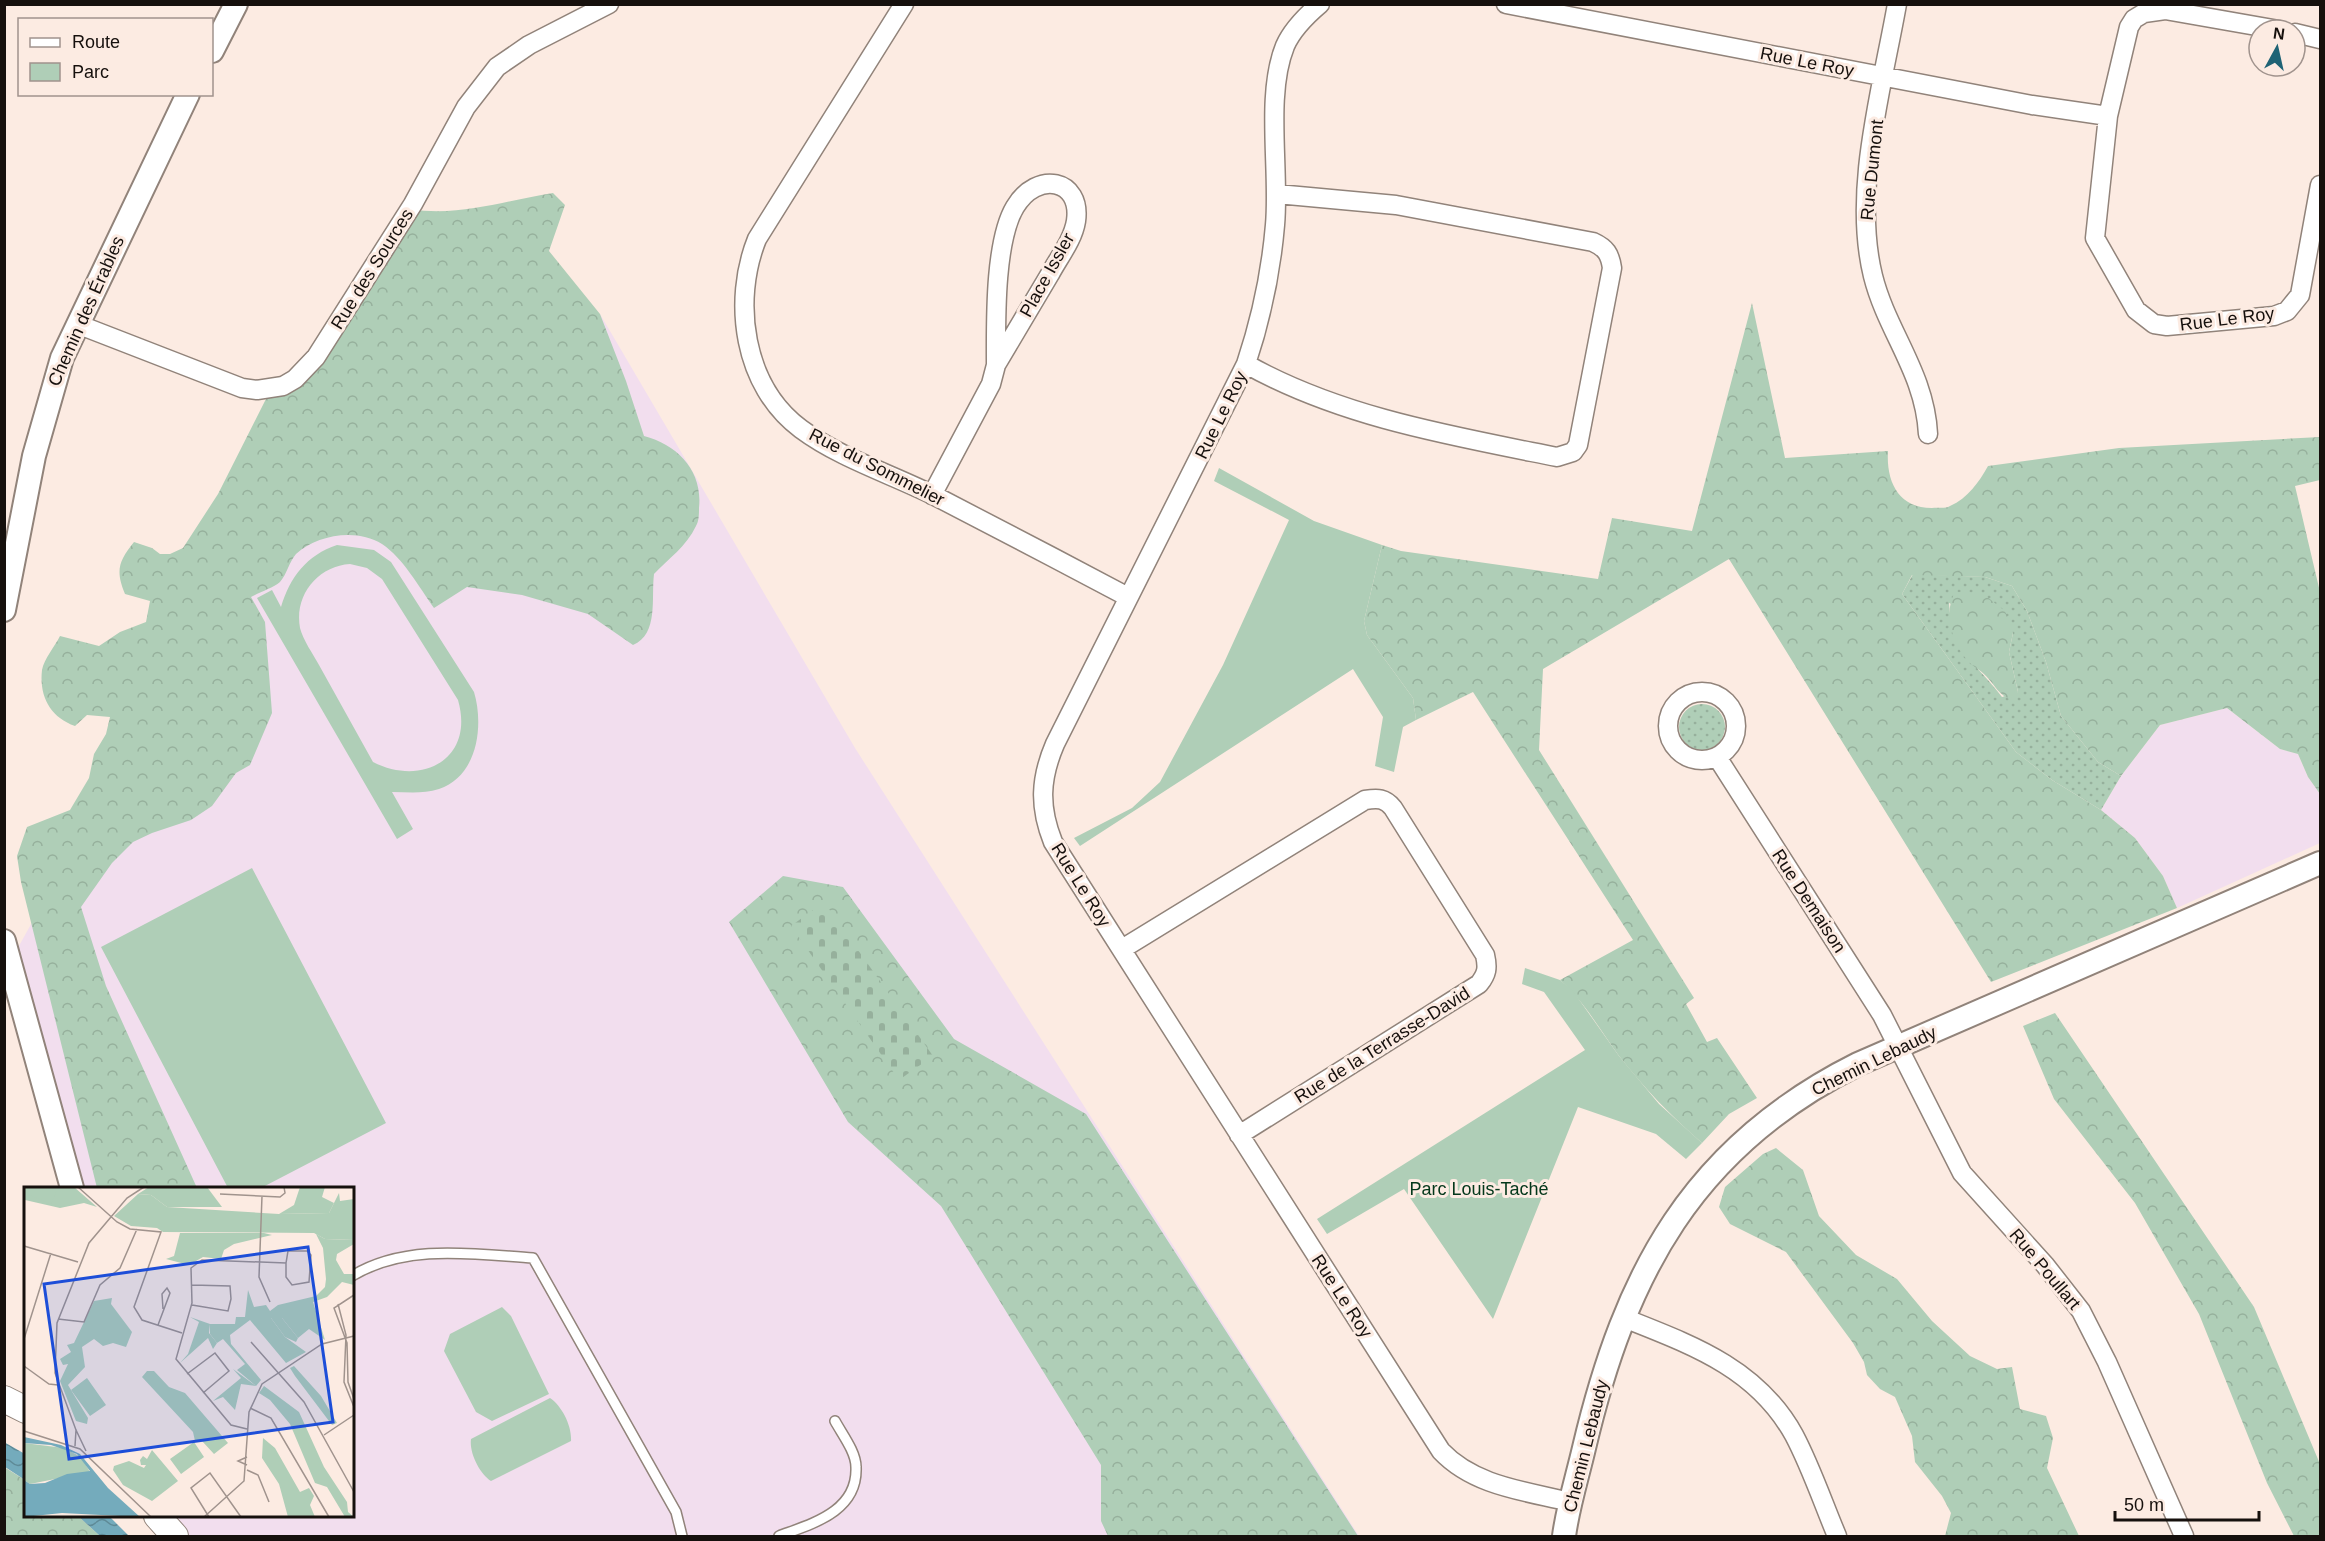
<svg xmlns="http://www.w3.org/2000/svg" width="2325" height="1541" font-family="Arial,sans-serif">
	<defs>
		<pattern id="grass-dots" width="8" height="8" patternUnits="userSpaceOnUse" patternTransform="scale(1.5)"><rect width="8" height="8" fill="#afceb7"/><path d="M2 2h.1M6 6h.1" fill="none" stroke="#96b09c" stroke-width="1.8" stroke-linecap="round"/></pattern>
		<pattern id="forest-crowns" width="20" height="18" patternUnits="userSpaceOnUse" patternTransform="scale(1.5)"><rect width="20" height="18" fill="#afceb7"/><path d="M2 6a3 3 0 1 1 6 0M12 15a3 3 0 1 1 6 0" fill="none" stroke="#96b09c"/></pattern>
		<pattern id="cemetery-stones" width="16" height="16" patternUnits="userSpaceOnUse" patternTransform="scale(1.5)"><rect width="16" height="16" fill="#afceb7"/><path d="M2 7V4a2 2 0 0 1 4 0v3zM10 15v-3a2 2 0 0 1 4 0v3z" fill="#96b09c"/></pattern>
		<pattern id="water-waves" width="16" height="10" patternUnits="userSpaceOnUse" patternTransform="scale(1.5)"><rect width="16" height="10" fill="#74abbc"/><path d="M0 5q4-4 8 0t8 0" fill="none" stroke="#5e8a97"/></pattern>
	</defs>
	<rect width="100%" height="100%" fill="#fcebe2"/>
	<path fill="#f2deee" d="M600,314L855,748L1359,1536H175L164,1516H352V1188H72L10,962L55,881L356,398Z
		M2227,708L2280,749L2298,754L2308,777L2320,794V843L2177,908L2163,876L2135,838L2101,810L2121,776L2160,725Z"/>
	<path fill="url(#grass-dots)" fill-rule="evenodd" d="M1913,574L1985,577L2012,586L2027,611L2046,662L2061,716L2098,762L2121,776L2101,810L2052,780L2016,752L1902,594ZM1949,603L2013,633L2009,652L2018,692L2002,697C1975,661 1952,654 1949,603Z
		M1679 727a23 23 0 1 1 46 0a23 23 0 1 1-46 0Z"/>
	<path fill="url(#forest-crowns)" d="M553,193L565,205L549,251L600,314L626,381L644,436C678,445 703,471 699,508C699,514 699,521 696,526C686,547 669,558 654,574C651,598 659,634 633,645L588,614L522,595L467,587L434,608C419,587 403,558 382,544C356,528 317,535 296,554C289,562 287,574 280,582C273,588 260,592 251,597L265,622L272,713L250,765L236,773L212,806L191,820L152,833L133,842L112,863L81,907L106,986L197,1188H97L21,882L17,856L27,827L70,810L89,778L94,754L106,734L110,717L87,715L75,726C50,717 39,696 42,670C44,659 55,646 60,636L99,646L120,632L146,622L150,601L125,594C115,570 119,561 134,542L152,548L160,554H170L183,548L218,494L271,389L295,379L409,209C461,217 502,201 553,193Z
		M1752,303L1785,458L1888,451C1886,481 1898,508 1932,508C1938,507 1945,509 1950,506C1968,498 1979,482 1988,466L2119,448L2320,437V480L2295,486L2320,592V794L2308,777L2298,754L2280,749L2227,708L2160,725L2121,776L2098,762L2061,716L2046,662L2027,611L2012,586L1985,577L1912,575L1902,594L2016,752L2052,780L2101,810L2135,838L2163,876L2177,908L1991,982L1729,559L1543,669L1539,750L1694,998L1686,1004L1707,1042L1717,1038L1757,1098L1729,1114L1702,1143C1671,1116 1644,1088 1619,1056C1600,1030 1584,1001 1560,980L1633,940L1473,692L1416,720L1413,698L1367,635L1364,621L1382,545L1401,551L1598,579L1612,518L1692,531Z
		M1955,592L1982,593L2005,611L2013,633L2009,652L2018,692L2012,700C1998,695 1996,686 1986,676C1981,670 1973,667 1968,661C1952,643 1943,613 1955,592Z
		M783,876L843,887L954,1039L1086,1114L1358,1536H1108L1101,1521V1465L941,1206L848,1122L729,922Z
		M2055,1013L2254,1307L2320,1464V1536H2294L2267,1483L2199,1314L2135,1203L2054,1099L2023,1026Z
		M1776,1148L1803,1170L1819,1216L1856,1255L1897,1279L1932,1321L1970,1356L1997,1369L2012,1367L2020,1409L2046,1416L2053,1438L2047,1468L2079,1536H1945L1951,1513L1942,1496L1915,1462L1912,1436L1895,1397L1880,1389L1867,1375L1864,1362L1853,1343L1786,1252L1730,1224L1719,1207L1725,1187L1763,1154Z
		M4,1467L25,1480L26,1516H78L100,1536H5Z"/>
	<path fill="url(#cemetery-stones)" d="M824,902L933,1056L899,1080L791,926Z"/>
	<path fill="#afceb7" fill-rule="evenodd" d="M1219,468L1314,521L1382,545L1364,621L1367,635L1413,698L1416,720L1403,727L1394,772L1375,766L1383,717L1353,669L1080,846L1074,838L1132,808L1160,782L1223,665L1289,520L1214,481Z
		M337,545L374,550L391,562L474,692C484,725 478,776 439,789C423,794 408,792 392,792L413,829L397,839L257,598L272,590L281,607C290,577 307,555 337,545ZM350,564L367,568L382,579L458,700C475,759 422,787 373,762C355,730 337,697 319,665C313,654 303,640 300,628C294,595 318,566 350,564Z
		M252,868L386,1123L261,1188H228L101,947Z
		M1525,968L1560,980L1573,991L1619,1056L1659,1104L1702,1143L1686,1159L1656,1134L1578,1107L1493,1319L1404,1189L1327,1234L1317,1219L1585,1050L1544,992L1522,984Z
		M502,1307L511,1316L549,1394L492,1421L476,1412L444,1351L450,1334Z
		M550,1398C562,1406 572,1426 571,1441L491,1481C480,1474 469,1453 471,1439Z"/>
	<path fill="url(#water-waves)" d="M4,1442L25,1454V1480L5,1467Z
		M78,1516H109L129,1536H100Z"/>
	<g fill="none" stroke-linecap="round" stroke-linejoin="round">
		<defs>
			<path id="service" d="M352,1276C406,1243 474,1254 533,1258L676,1512L682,1536
				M779,1536C811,1524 858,1512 856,1467C856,1452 842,1434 835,1421"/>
			<path id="minor" d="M904,4L757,239C732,301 743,386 801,429C840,458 891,474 935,496C999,529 1064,563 1128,597
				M1320,4C1307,15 1292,30 1285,46C1265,95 1280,171 1275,225C1271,272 1261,319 1246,364L1055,744C1040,779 1039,807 1053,842L1441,1451C1474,1486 1525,1491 1570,1502
				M1506,4L2032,105L2108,116
				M1897,4C1882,89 1852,191 1873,276C1887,332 1925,373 1928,434
				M2279,30L2165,10L2144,13L2134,19L2129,27L2108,116L2095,238L2136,310L2154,324L2167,326L2274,316L2287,311L2300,295L2320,185
				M2295,33L2320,39
				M77,324L242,388L257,390L283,386L295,379L316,357L413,204L466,107L497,67L529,45L609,4
				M1246,364C1340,417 1452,436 1557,457L1573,452L1578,445L1612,268C1610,254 1606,248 1593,242L1396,205L1277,194
				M932,495L991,384L996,365C1014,335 1032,304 1050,274C1059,257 1073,240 1076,221C1082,179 1037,170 1015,207C994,242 996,324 996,365
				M1668 726a34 34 0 1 1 68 0a34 34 0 1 1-68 0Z
				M1717,757L1882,1015L1962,1173L2045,1265L2081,1311L2107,1362L2184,1536
				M1122,949L1365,800C1378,798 1385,798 1393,808L1485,955C1488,968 1487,974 1479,984L1239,1135
				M1624,1318C1692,1345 1757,1368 1794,1435C1811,1467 1823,1503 1837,1536"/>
			<path id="tertiary" d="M212,51L236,4
				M4,610L34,456L62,358L188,94
				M4,941L72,1188
				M1564,1536C1568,1506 1577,1478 1584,1448C1625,1274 1692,1147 1858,1064L2320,863"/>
			<path id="secondary" d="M4,1399L26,1410
				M157,1516L175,1536"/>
		</defs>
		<use href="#service" stroke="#91837a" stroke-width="12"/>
		<use href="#minor" stroke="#91837a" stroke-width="21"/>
		<use href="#tertiary" stroke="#91837a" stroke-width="26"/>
		<use href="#secondary" stroke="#91837a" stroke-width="28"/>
		<use href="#service" stroke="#fff" stroke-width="9"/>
		<use href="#minor" stroke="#fff" stroke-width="18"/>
		<use href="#tertiary" stroke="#fff" stroke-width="22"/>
		<use href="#secondary" stroke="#fff" stroke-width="26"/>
	</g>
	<g text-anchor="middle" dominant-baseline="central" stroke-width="6" stroke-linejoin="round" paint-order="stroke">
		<g font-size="18" fill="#16100d" stroke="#fcebe2">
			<text transform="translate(1807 62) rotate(11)">Rue Le Roy</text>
			<text transform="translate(1872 170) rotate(-84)">Rue Dumont</text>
			<text transform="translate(372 269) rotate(-58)">Rue des Sources</text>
			<text transform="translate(1047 275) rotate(-61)">Place Issler</text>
			<text transform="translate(86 311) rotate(-66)">Chemin des Érables</text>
			<text transform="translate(2227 319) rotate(-7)">Rue Le Roy</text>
			<text transform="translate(1221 415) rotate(-64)">Rue Le Roy</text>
			<text transform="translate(877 467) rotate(27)">Rue du Sommelier</text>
			<text transform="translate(1081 885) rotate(58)">Rue Le Roy</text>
			<text transform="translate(1809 901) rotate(57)">Rue Demaison</text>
			<text transform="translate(1382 1045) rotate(-32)">Rue de la Terrasse-David</text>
			<text transform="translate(1874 1061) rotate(-26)">Chemin Lebaudy</text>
			<text transform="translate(2045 1269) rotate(50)">Rue Poullart</text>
			<text transform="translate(1342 1296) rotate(57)">Rue Le Roy</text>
			<text transform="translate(1586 1446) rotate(-76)">Chemin Lebaudy</text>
		</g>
		<g font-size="18" fill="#03371a" stroke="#fcebe2">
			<text x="1479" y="1189">Parc Louis-Taché</text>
		</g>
	</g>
	<g transform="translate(24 1187)">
		<rect width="330" height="330" fill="#fcebe2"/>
		<path d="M315,6L316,14L330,12V53L301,52L290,46L139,45L133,41L107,39L90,29L114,7L127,8L143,20L255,27L305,26ZM247,131H258L274,151L272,155L261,150Z" fill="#afceb7"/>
		<path d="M0,0H50L73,20L60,16L36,21L1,13ZM125,0H183L198,20H143L127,8L114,7ZM276,0H301L298,10L310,16L305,26L255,27L270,18ZM156,46H240L248,48L210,57L200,63L197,72L179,70L165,78L142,72L150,69ZM292,47L301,52L330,53V57L313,67L312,73L320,87H330V98L318,95L303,110L289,115L301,153L285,142L274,151L258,131H247L261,150L282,165L262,176L226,133L206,148L207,157L237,193L232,199L213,183L221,177L199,152L193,156L186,147V137H211L212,130H221L224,103L230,120L242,118L246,124L254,118L292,109L301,100L302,92L299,61ZM88,111L87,117L108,145L102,160L89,156L79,159L70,152L58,160L61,180L44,198L64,231L63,237L52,234L36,194L44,177L39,178L36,172L47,165L43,158L50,156L70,114ZM270,179L297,209L313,236L308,238L271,189L266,181ZM123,184H130L145,200L161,206L204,256L190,267L178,254H171L169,245L118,190ZM240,199L275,225L300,280L323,315L324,325L330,330H321L303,300L291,296L266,237L246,213L235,206ZM239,251L251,261L276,305L285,301L290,309L286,318L291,330H264L255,297L238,271ZM0,256L40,261L57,270L66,285L6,297L0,293ZM128,263L154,294L128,314L99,298L89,283L90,279L105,274L120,281L122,278H117L116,273L119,269L123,272Z" fill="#afceb7"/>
		<path d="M6,0H26L33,3L27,17L3,7Z" fill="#afceb7"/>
		<path d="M166,130L186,137L185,146L193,156L189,162L184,151L156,176L164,167L175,135ZM209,182L232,199L217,197L211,223L199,210L189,214L217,191ZM63,191L82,218L66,229L47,203ZM170,255L180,270L157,287L146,272Z" fill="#afceb7"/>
		<path d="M0,250L37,258L56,267L84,301L116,330L38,326L0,330V293L6,297L21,296L43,287L66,284L53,267L27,258L0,256Z" fill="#74abbc"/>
		<path fill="none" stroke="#a0938d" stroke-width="1.5" d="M54,0L93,35L106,42L137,45L110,120L118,133L158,146M196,7L256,10L261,6L260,0M238,9L235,90L246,115M0,59L54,75M330,108L310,121L323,156L324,195L330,212M314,117L322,148L320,195L330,220M168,118L204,124L207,112L206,99L168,98M34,132L60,135L76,98L96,81L113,42M134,138L146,106L143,101L138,107L139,122M0,152L27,66M227,155L280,215L330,305M0,179L25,197L34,198M163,187L191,166L205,184L179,206M226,221L247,231L305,330M223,242L207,238L152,172L168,116L167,81L178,73L262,76L264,64H283L287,68L285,95L268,98L262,90V76M52,243L62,264M0,244L56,262L127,330M300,248L330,228M51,259L52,243L31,186L33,136L65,56L103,11L120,0M223,270L214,274L223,278M223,283L234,288L245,315M180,330L220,294L225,225L238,197L298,157L330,149M185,330L167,301L186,286L217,330"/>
		<path fill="#1d4ed8" fill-opacity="0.15" stroke="#1d4ed8" stroke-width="3" d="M284,60L309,235L45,272L20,97Z"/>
		<rect width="330" height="330" fill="none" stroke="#16100d" stroke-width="3"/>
	</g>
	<rect width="2325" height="1541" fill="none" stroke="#16100d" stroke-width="12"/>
	<rect x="18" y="18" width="195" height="78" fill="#fcebe2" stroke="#a0938d" stroke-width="1.5"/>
	<rect x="30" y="38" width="30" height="9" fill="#ffffff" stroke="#a0938d" stroke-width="1.5"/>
	<text x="72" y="48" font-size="18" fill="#16100d">Route</text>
	<rect x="30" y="63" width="30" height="18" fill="#afceb7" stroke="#a0938d" stroke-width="1.5"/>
	<text x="72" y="78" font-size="18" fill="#16100d">Parc</text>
	<g transform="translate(2277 48) rotate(8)"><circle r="28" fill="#fcebe2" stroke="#a0938d" stroke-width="1.5"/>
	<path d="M0-4.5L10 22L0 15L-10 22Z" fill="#1f6375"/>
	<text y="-9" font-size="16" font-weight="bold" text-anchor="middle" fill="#16100d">N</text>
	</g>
	<path d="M2115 1511v9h144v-9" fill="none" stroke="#16100d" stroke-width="3"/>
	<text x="2124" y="1511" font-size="18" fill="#16100d" stroke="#fcebe2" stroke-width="4.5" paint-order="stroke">50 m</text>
</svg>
